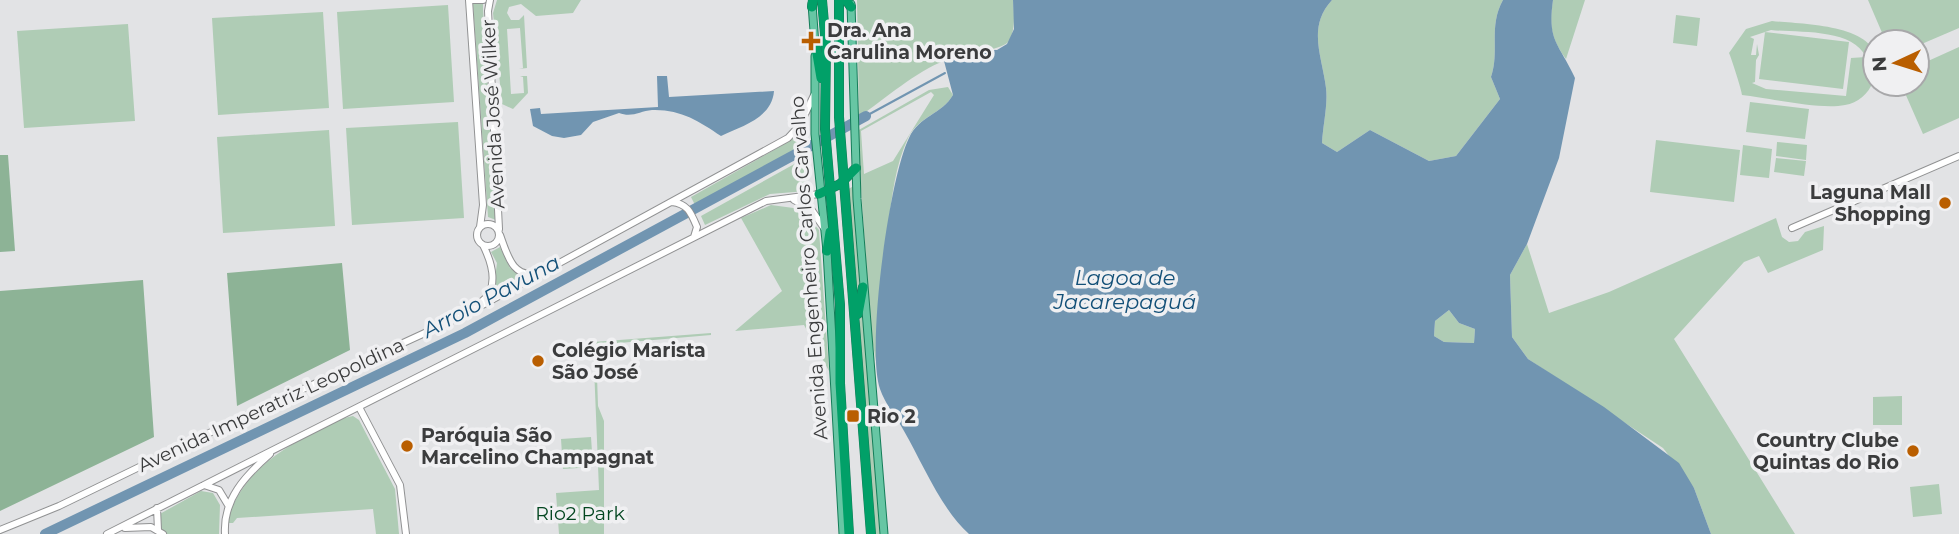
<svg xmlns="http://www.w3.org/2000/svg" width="1959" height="534" font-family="Montserrat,sans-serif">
	<rect width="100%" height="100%" fill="#e2e3e5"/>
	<path fill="#afccb5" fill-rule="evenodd" d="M497,0H581L573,13L536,16L521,4L509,7L507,13L511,20H519L524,15L527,68L519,69L523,68L520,28L507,29L511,94L524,93L523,77L520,76H527L528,93L513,109L502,104L493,13Z
		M857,0H1013C1014,14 1016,31 1008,42C1002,50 959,55 946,60C915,72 886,98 859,117Z
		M1332,0H1503C1488,27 1500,50 1491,77L1500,99L1456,156L1429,161L1370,130L1337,152L1322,143C1323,125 1328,105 1326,88C1322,56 1307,27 1332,0Z
		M1553,0H1585L1566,59C1551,38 1549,26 1553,0Z
		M1868,0H1959V28L1917,46V42H1886Z
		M483,3V9L496,220L488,217L473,4Z
		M448,5L454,102L343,109L337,12Z
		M323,12L329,108L218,115L212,18Z
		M1676,15L1700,18L1697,46L1673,43Z
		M1772,21C1805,25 1898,23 1873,82C1868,94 1858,103 1845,105C1820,110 1769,98 1742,95C1742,91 1731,57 1729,53L1746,29ZM1771,30C1799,33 1852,28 1866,57L1851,58L1846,96L1766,89L1752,83L1755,82L1756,60L1759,55L1757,44L1756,55H1751L1754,39L1750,37Z
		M128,24L135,121L24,128L17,31Z
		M1765,32L1849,42L1843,89L1759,79Z
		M1959,47V118L1923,134L1901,84H1917V66Z
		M948,87L953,95C942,114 919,116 908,138C895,166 892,197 888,227C882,274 877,319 877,367L871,333L857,131L929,90ZM931,92L934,95L893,161L864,174L861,131Z
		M1750,102L1809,109L1805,139L1746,132Z
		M458,122L464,218L352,225L346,128Z
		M329,130L335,226L223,233L217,137Z
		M799,130L807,144L695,205L691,197L781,146Z
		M1656,140L1740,150L1734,202L1650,192Z
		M1777,142L1807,145L1806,160L1776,156Z
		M1743,145L1772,149L1769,178L1740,175Z
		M807,157V191L770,194L705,225L701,216Z
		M1776,158L1806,161L1804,176L1774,172Z
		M854,186L860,279L857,305L848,189Z
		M771,205L801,209L819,230L829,371L804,325L735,331L782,291L741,218Z
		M1776,218L1782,237L1789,242L1798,241L1805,232L1824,226L1823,250L1768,273L1759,256L1744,262L1674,339L1795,534H1711L1694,488L1663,448L1528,359L1512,337L1510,275L1527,244L1549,313L1609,292Z
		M500,247L510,268L527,279L493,295L497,263L491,252Z
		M861,310L864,333L881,534H873L859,334Z
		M1449,310L1459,323L1475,329L1474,343L1444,342L1434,336L1435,321Z
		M711,333V335L596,345L598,406L604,421V534H559L556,493L599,490L593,342Z
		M1902,396V425H1873V397Z
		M353,416L359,420L395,489L399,534H376L373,509L237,518L233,523H226C241,476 275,451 318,431C329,425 341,418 353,416Z
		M591,437L593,467L563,469L561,439Z
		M1939,484L1942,514L1913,517L1910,487Z
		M201,491L213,493L220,505L219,534H165L159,529L158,515Z"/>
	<path fill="#8db396" d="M0,155H8L15,251L0,252Z
		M342,263L350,350L237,406L227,273Z
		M143,280L154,437L0,511V291Z"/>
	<path fill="#7195b1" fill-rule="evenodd" d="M1013,0H1332C1307,27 1322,56 1326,88C1328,105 1323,125 1322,143L1337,152L1370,130L1429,161L1456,156L1500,99L1491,77C1500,50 1488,27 1503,0H1553C1547,42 1559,43 1575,78L1559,158L1527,244L1510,275L1512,337L1528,359L1604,407L1679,463L1694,488L1711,534H969C941,509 923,464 904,431C897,418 885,404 880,389C866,349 889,178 909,138C919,116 942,114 953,95L944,61L978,50H997L1007,44L1014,29ZM1449,310L1459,323L1475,329L1474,343L1444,342L1434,336L1435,321Z
		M657,76H667L669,97L774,91C772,118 742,126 721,136C699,121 680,109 652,110C640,111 632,118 619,113L593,122L581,135L564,138L552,136L533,126L530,109L540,108L541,114L658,107Z"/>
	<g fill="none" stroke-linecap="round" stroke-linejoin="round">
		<path stroke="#7195b1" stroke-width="2" d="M866,116L945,73"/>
		<path stroke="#7195b1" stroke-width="10" d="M45,534L465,333L866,116"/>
		<defs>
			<path id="secondary" d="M469,0L483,205L480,227
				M473,0H483
				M490,0L488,11L499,229
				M794,200L811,209L824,228
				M672,202C688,204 691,213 697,227L694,237
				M477 235a11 11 0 1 1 22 0a11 11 0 1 1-22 0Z
				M1792,228L1959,156
				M500,235C507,254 513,281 539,272
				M480,303C500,289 492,263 483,245
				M359,407L400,485L406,534
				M204,485L219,490L228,505
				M157,508L158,530
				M125,528L151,527L163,534
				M0,530L59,506L236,420L466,314L788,138L800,125L814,95
				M107,534L766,201L819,194
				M225,534C223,499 245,476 270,454"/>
			<path id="primary" d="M812,4L815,45
				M851,4L857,199L884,534
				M815,56V134L827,251L843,534"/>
			<path id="highway" d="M822,0L826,46L825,129L840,305V383L849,534
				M839,0V117L871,534
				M846,0L851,7
				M812,7L813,0
				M815,42L821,78
				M819,194L840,184L856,168
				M827,251L830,232
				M858,314L863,287"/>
		</defs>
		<use href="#secondary" stroke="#919293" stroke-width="8"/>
		<use href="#primary" stroke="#157d59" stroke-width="9"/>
		<use href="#highway" stroke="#157d59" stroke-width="10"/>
		<use href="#secondary" stroke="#fff" stroke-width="6"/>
		<use href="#primary" stroke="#67c6a4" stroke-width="7"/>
		<use href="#highway" stroke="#01a068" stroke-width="9"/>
	</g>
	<g fill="#b95e00" stroke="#f0f0f2" stroke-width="2.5">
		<path d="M807.5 30.5h7v7h7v7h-7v7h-7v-7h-7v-7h7z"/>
		<circle cx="1945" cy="203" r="7"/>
		<circle cx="538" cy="361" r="7"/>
		<rect x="846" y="409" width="14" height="14" rx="3.5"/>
		<circle cx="407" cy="446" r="7"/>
		<circle cx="1913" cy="451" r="7"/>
	</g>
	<g text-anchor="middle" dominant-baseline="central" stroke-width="7" stroke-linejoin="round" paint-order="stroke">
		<g font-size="19" font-weight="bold" fill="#3b3c3d" stroke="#f0f0f2" text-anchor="start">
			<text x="827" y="30">Dra. Ana<tspan x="827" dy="22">Carulina Moreno</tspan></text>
			<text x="1931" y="192" text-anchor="end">Laguna Mall<tspan x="1931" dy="22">Shopping</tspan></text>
			<text x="552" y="350">Colégio Marista<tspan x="552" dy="22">São José</tspan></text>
			<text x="867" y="416">Rio 2</text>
			<text x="421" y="435">Paróquia São<tspan x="421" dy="22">Marcelino Champagnat</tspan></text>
			<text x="1899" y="440" text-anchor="end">Country Clube<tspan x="1899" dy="22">Quintas do Rio</tspan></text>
		</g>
		<g font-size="19" fill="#3b3c3d" stroke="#f0f0f2">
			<text transform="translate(493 114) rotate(-93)">Avenida José Wilker</text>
			<text transform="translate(809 268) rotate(-94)">Avenida Engenheiro Carlos Carvalho</text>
			<text transform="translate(271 405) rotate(-25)">Avenida Imperatriz Leopoldina</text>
		</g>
		<g font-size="19" fill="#034620" stroke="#f0f0f2">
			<text x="580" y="513">Rio2 Park</text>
		</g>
		<g font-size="21" font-style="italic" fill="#135078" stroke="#f0f0f2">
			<text x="1125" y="277">Lagoa de<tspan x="1125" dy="24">Jacarepaguá</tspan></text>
			<text transform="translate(491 296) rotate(-28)">Arroio Pavuna</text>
		</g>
	</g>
	<g transform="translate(1896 63) rotate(266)"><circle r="33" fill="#f0f0f2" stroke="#a8a8aa" stroke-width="2"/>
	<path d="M0-5L12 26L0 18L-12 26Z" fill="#b95e00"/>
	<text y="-10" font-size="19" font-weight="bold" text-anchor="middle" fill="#3b3c3d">N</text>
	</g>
</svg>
